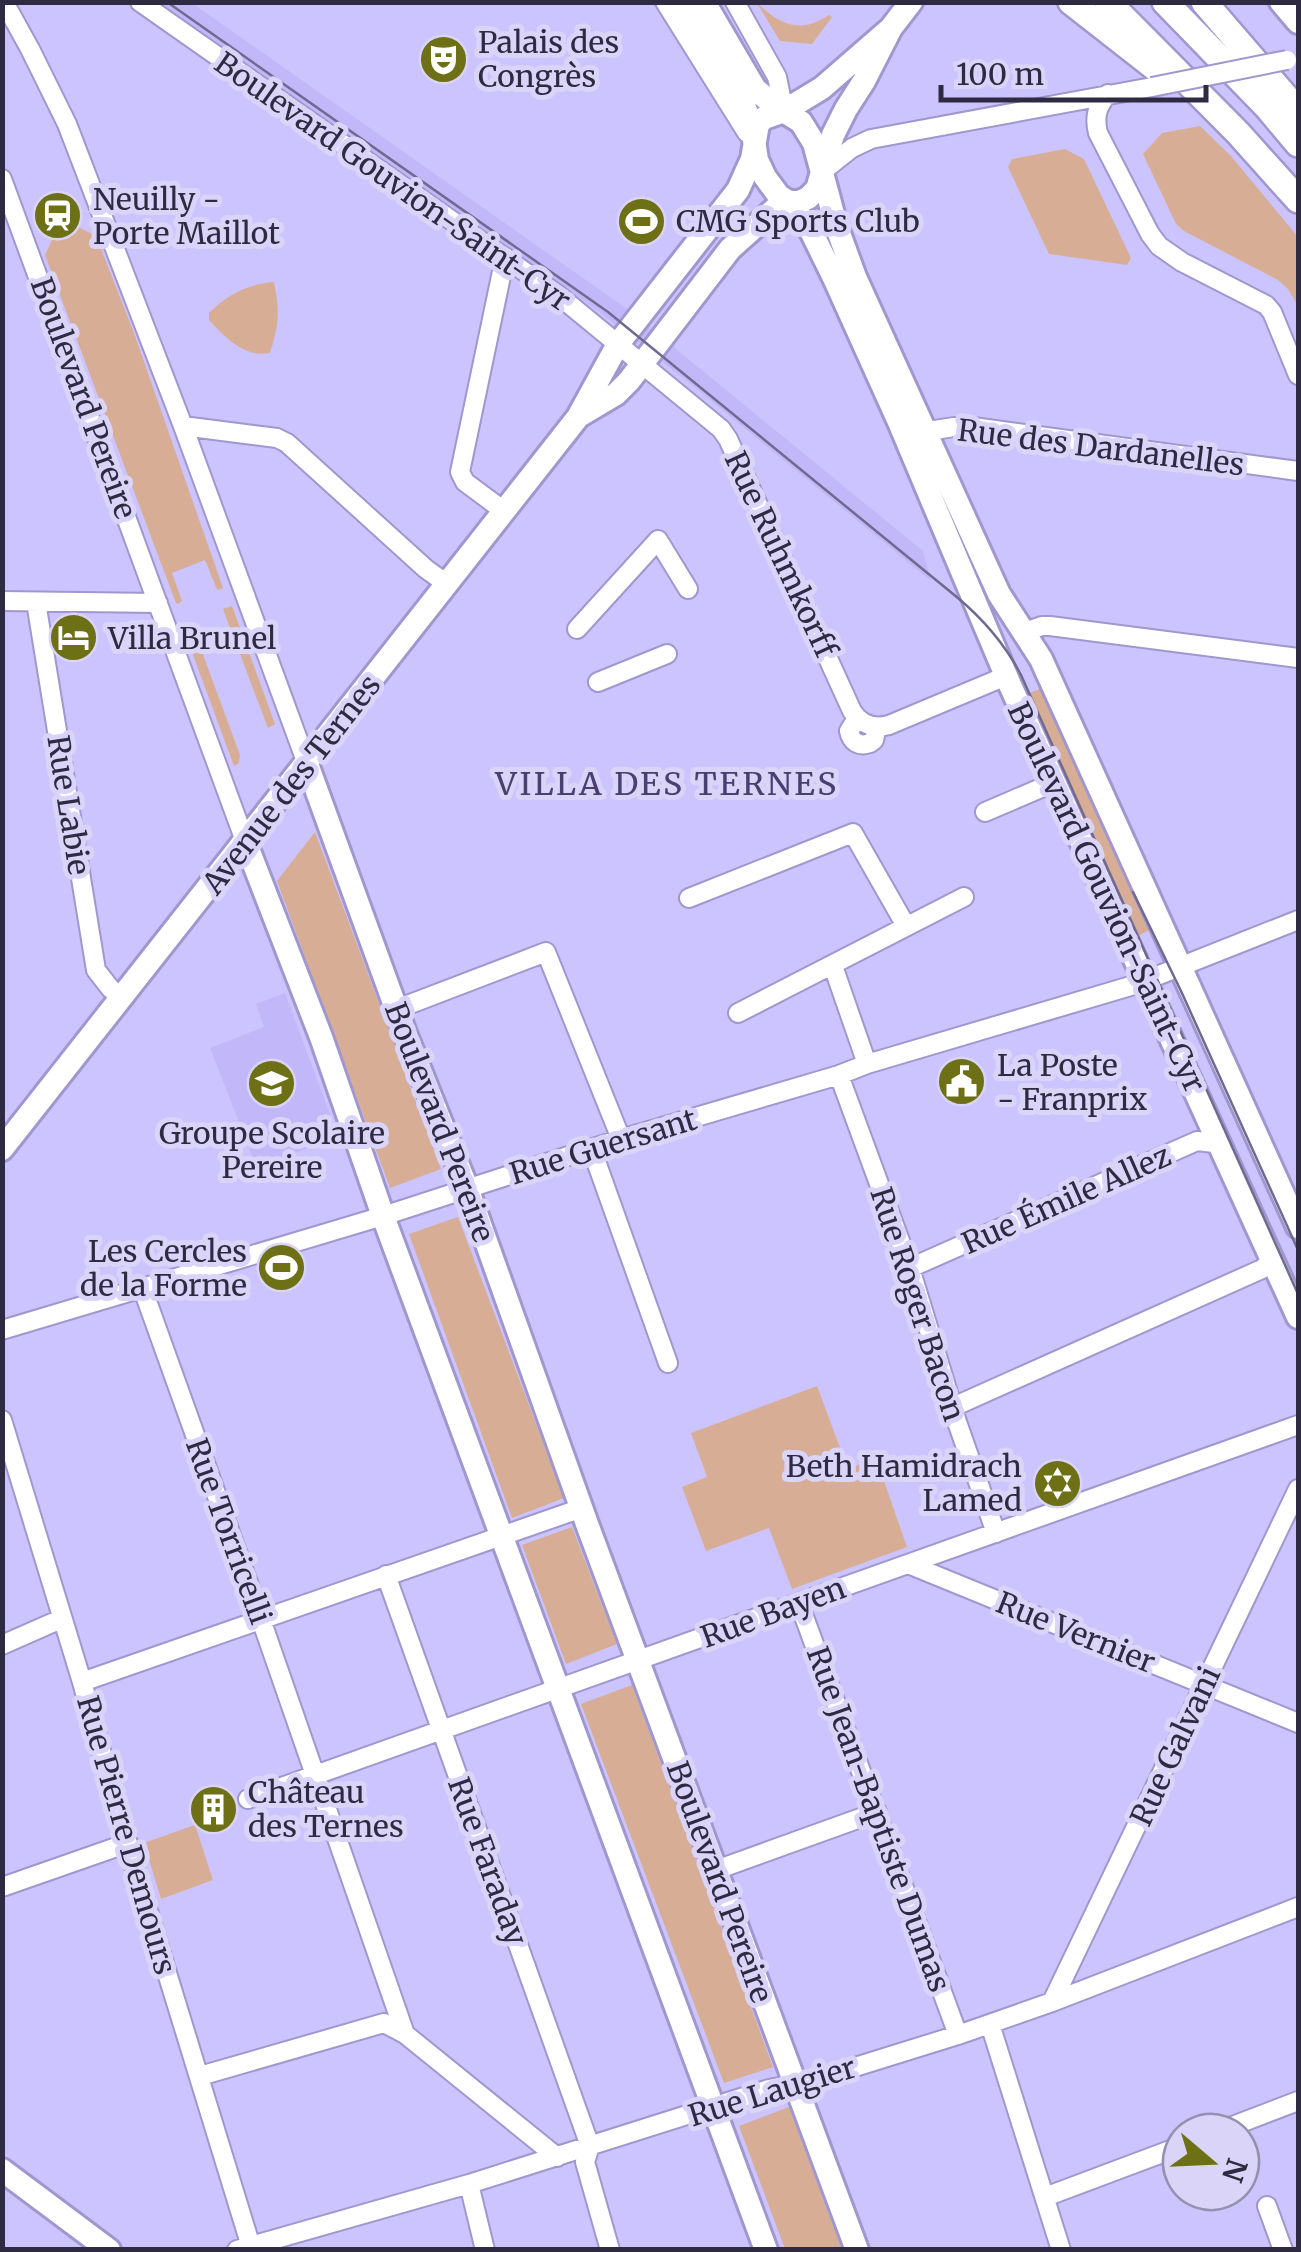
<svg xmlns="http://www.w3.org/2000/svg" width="1301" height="2252" font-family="Merriweather,serif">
	<rect width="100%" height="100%" fill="#ccc4fe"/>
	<path fill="#c2b8f9" d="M158,3H192L627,309L923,551L931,581L687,381L594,308Z
		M285,993L338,1136L257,1168L210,1048L264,1027L256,1004Z"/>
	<path fill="#d7ad96" d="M757,3C779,24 799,35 829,15L832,17L812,44L780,41Z
		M1200,126L1231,156L1298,237V306L1288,289L1278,280L1184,231L1176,224L1143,154L1162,133Z
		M1065,149L1084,159L1131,258L1127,265L1049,254L1008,167L1012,159Z
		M62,219L96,236L134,333L223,588L218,590L216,587L205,560L172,573L182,601L178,604L176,603L45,255Z
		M274,282C280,313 279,324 270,353C244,358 225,337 209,320V313C227,295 247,284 274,282Z
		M232,606L275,724L268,728L223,609Z
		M191,622L240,755L239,763L234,766L182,625Z
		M1048,685L1158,926L1131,939L1021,697Z
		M315,832L441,1169L390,1188L277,881Z
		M458,1217L564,1498L512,1518L409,1234Z
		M817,1386L848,1469L876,1458L907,1547L792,1589L769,1528L706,1551L682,1487L707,1477L691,1433Z
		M572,1527L617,1644L566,1664L522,1545Z
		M632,1685L773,2067L724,2083L581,1704Z
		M195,1825L213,1880L161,1899L144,1843Z
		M789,2107L842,2249H785L739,2126Z"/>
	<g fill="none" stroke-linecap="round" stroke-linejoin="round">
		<defs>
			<path id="minor" d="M4,2L30,49L67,124L183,426L307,764
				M140,2L558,295L721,429L728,439L852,711C860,724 874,729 889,725L1006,676
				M665,2L747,133
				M735,2L777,77L784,111
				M1108,94C1097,106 1094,117 1098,133L1150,234L1159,246L1182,262L1266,305L1272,312L1298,375
				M823,171L852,148L871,139L1152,87
				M2,179L245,841
				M183,426L277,438L287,443L426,569L447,584
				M915,433L954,427H973L1298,471
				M504,511L465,482L460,472L505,257
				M2,601L158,603
				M36,602L96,970L110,988L122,998
				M577,629L658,540L688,589
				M1024,632L1042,626H1050L1298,658
				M598,682L667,654
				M857,718L849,731C851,742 859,747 870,743L874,740L877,727
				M985,812L1055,782
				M689,898L853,833L906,926
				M833,966L867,1064
				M397,1009L546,952L621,1139
				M738,1013L964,897
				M839,1075L910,1268L957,1422L996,1533
				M592,1150L668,1363
				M910,1268L1197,1141L1214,1143L1223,1150
				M142,1287L256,1605L405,2034L557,2157
				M2,1330L383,1216L621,1139L839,1075L867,1064L1134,985L1298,920
				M953,1407L1262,1269L1269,1263L1270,1253
				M2,1420L82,1682L121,1823L252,2250
				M908,1564L1298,1723
				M386,1575L590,2146L585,2162L610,2250
				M799,1603L958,2035
				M2,1645L61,1619
				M82,1682L582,1508
				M248,1799L1298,1425
				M716,1870L877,1812
				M2,1887L128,1843
				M1052,2002L1298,1489
				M990,2024L1061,2250
				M200,2076L384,2023L405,2034
				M1217,2132L1298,2101
				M469,2184L485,2250
				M1045,2197L1181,2146
				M1267,2206L1283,2250
				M237,2250L469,2184L769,2089L810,2081L958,2035L1052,2002L1298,1907"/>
			<path id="major" d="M684,2L745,108L752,127L757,160L765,177L779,196L789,202L798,213L812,233L835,280L899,422L1010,685L1298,1317
				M704,2L755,89L775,106L801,122L814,143L836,225L855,277L999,594L1041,659L1298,1227
				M1281,2L1298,22
				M579,416L616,394L629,381L730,249L777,207L789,202H799L808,198L817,189L833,135L846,109L864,81L891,28L911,2
				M307,764L405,1033L467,1188L587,1524L857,2250
				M245,841L321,1037L383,1216L766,2250
				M2,1149L578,417L618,344L738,190L752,159L758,124L764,118L784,111L822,88L891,28
				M2,2170L109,2250"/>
			<path id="highway" d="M1071,2L1163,74
				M1108,2L1238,133L1298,200
				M1165,2L1267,107L1298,144
				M1204,2L1298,111"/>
		</defs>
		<use href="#minor" stroke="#a097cf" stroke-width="22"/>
		<use href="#major" stroke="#a097cf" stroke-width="28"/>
		<use href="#highway" stroke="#a097cf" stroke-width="30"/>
		<use href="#minor" stroke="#fff" stroke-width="18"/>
		<use href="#major" stroke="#fff" stroke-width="22"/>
		<use href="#highway" stroke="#fff" stroke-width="25"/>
		<path stroke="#706a90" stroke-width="2.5" d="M167,2L608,312L958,598C984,620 1005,644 1021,675C1115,881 1205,1088 1298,1294
			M1133,892L1181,991L1298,1250"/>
		<defs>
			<path id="minor-bridge" d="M1152,87L1287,60"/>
		</defs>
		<use href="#minor-bridge" stroke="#a097cf" stroke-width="22" stroke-linecap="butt"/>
		<use href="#minor-bridge" stroke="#fff" stroke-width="18"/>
	</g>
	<defs>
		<symbol id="theatre-disc" viewBox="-11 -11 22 22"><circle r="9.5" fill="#6e7015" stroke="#d9d4f8"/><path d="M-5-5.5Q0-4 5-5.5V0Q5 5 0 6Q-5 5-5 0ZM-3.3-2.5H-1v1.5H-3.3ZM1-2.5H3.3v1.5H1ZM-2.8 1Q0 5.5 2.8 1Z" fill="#fff"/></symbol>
		<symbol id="station-disc" viewBox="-11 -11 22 22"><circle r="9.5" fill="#6e7015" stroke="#d9d4f8"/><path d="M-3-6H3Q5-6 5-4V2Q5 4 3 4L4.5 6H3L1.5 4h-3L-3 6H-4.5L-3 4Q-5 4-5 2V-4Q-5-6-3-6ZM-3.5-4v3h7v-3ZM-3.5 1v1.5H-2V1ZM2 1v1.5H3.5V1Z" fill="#fff"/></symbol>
		<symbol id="stadium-disc" viewBox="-11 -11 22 22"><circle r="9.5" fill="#6e7015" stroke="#d9d4f8"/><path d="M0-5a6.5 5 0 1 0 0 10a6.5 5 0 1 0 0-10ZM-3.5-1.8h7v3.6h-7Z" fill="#fff"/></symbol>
		<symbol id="hotel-disc" viewBox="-11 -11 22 22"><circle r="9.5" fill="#6e7015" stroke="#d9d4f8"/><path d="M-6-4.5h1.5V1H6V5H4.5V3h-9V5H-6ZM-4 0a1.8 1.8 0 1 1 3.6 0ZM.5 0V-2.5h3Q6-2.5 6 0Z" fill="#fff"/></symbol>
		<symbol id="civic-disc" viewBox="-11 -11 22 22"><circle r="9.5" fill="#6e7015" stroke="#d9d4f8"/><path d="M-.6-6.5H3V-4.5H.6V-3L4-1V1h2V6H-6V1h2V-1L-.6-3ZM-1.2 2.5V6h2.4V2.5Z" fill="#fff"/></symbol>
		<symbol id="school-disc" viewBox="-11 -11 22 22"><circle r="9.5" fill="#6e7015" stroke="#d9d4f8"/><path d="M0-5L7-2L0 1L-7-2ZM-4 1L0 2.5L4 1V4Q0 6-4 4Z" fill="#fff"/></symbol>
		<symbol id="synagogue-disc" viewBox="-11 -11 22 22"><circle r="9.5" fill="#6e7015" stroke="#d9d4f8"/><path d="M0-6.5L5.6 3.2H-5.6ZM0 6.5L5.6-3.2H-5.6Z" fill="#fff"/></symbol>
		<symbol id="building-disc" viewBox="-11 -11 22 22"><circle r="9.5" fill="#6e7015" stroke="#d9d4f8"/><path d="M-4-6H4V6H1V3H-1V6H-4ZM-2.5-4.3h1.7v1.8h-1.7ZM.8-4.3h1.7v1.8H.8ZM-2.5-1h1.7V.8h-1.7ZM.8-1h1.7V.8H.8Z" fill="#fff"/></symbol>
	</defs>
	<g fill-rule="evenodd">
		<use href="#theatre-disc" x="416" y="32" width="55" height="55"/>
		<use href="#station-disc" x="30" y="188" width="55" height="55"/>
		<use href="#stadium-disc" x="614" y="194" width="55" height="55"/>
		<use href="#hotel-disc" x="46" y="610" width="55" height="55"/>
		<use href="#civic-disc" x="934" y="1054" width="55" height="55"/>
		<use href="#school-disc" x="244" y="1056" width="55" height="55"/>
		<use href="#stadium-disc" x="254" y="1240" width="55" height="55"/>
		<use href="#synagogue-disc" x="1030" y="1456" width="55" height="55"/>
		<use href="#building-disc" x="186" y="1782" width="55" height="55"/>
	</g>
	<g text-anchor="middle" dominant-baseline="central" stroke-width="10" stroke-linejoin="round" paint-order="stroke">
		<g font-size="30" fill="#2e2a41" stroke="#d9d4f8" text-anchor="start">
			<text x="478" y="42">Palais des<tspan x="478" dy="34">Congrès</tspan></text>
			<text x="93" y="199">Neuilly -<tspan x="93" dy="34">Porte Maillot</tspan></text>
			<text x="676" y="221">CMG Sports Club</text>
			<text x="108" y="638">Villa Brunel</text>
			<text x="997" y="1065">La Poste<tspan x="997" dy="34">- Franprix</tspan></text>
			<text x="272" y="1133" text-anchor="middle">Groupe Scolaire<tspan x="272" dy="34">Pereire</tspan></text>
			<text x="247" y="1251" text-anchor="end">Les Cercles<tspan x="247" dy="34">de la Forme</tspan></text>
			<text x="1022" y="1466" text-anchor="end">Beth Hamidrach<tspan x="1022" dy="34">Lamed</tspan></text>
			<text x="248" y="1792">Château<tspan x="248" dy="34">des Ternes</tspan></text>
		</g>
		<g font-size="30" fill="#2e2a41" stroke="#d9d4f8">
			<text transform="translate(393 181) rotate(35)">Boulevard Gouvion-Saint-Cyr</text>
			<text transform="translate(84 398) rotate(70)">Boulevard Pereire</text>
			<text transform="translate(1101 447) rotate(7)">Rue des Dardanelles</text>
			<text transform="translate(781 554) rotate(65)">Rue Ruhmkorff</text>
			<text transform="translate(291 784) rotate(-52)">Avenue des Ternes</text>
			<text transform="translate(69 805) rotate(81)">Rue Labie</text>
			<text transform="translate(1107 897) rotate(65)">Boulevard Gouvion-Saint-Cyr</text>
			<text transform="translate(440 1122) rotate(69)">Boulevard Pereire</text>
			<text transform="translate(603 1146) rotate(-17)">Rue Guersant</text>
			<text transform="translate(1066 1199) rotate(-24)">Rue Émile Allez</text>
			<text transform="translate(918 1304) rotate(72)">Rue Roger Bacon</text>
			<text transform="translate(229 1531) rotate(70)">Rue Torricelli</text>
			<text transform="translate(773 1612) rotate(-20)">Rue Bayen</text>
			<text transform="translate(1076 1632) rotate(22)">Rue Vernier</text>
			<text transform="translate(1175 1746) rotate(-65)">Rue Galvani</text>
			<text transform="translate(879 1819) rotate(70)">Rue Jean-Baptiste Dumas</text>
			<text transform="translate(127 1835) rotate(74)">Rue Pierre Demours</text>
			<text transform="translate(488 1861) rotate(70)">Rue Faraday</text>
			<text transform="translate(720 1882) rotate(70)">Boulevard Pereire</text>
			<text transform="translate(772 2091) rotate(-17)">Rue Laugier</text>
		</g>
		<g font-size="32" letter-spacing="2.5" fill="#494071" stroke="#d9d4f8">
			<text x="667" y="784">VILLA DES TERNES</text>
		</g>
	</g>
	<rect width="1301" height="2252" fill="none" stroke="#2e2a41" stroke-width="10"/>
	<g transform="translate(1211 2162) rotate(109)"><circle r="48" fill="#d9d4f8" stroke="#9590af" stroke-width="2.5"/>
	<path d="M0-8L18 38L0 25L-18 38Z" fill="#6e7015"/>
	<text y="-15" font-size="28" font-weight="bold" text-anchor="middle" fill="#2e2a41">N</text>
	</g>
	<path d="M941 85v15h265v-15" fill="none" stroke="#2e2a41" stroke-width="5"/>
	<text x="956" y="85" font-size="30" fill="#2e2a41" stroke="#d9d4f8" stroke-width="8" paint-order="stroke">100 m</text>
</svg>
